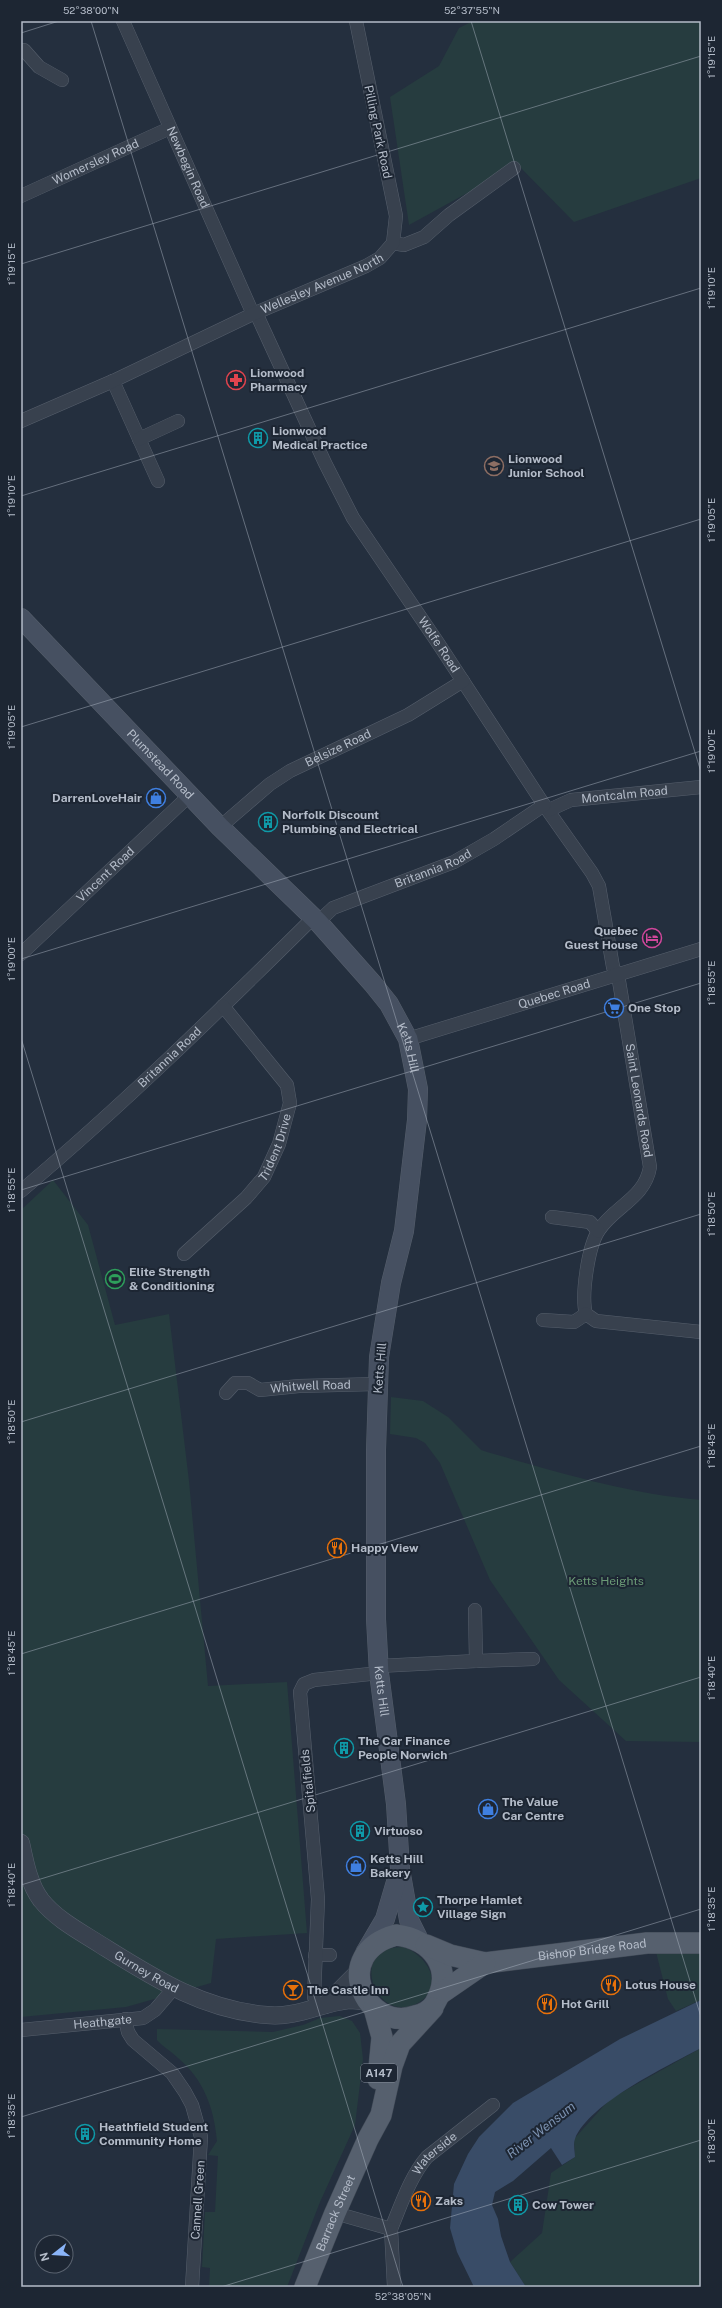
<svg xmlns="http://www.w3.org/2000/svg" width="722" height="2308" font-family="'Public Sans',sans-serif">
	<rect width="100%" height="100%" fill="#242f3e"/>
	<path fill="#263c3f" d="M473,21H701V178L574,222L518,165L409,225L390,97L439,66L459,28Z
		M53,1180L88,1225L115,1325L169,1314L189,1481L208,1686L287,1682L307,1933L216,1939L211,1983L126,2007L21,2017V1210Z
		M391,1397L423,1401L448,1417L481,1450L487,1452C557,1472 628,1494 701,1500V1742L626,1741L559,1680L490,1580L440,1463L425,1443L416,1438L390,1434Z
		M404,1947C428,1956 447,1988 416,2004C375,2025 346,1945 404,1947Z
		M656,1952H701V2000L676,2011L668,1999Z
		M340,2016L352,2021L360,2033L363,2059L355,2125L320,2202L287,2287H209L210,2268L202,2267L205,2212H215L218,2156L208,2155L217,2141C214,2108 204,2080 178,2058C171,2051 163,2047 157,2040V2029L273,2032L303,2025L320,2018Z
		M701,2048V2287H526L510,2262L542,2233L551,2173L575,2157L574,2139L610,2099Z"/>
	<path fill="#394c67" d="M701,2000V2048C668,2066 589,2103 575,2139C573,2144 575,2152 575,2157L562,2165L551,2148L513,2181L495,2192L492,2205L498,2219L501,2236L510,2262L526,2287H474L457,2252L450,2228L454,2184L468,2154L479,2137L513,2103L620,2039Z"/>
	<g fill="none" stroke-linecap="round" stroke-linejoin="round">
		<defs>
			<g id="minor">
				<path id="s1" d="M123,21L253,314"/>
				<path d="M24,50L39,67L62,80"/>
				<path id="s2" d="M21,196L170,128"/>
				<path d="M393,243L404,245L424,237L449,215L514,168"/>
				<path id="s3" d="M256,313L325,463L353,518L438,643L544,805L592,873L599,886L613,967L619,981L650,1167C645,1198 615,1206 599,1230C588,1246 581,1296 586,1314L596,1321L701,1332"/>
				<path d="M113,381L158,481"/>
				<path id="s4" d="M21,421L113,381L253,314L366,266L380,258L393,243L396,216L356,21"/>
				<path d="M139,439L178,421"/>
				<path id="s5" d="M549,810L571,800L701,787"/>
				<path id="s6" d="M220,827L270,784L290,771L408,715L463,681"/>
				<path id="s7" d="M318,922L333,908L454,862L494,839L544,805"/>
				<path id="s8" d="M21,954L190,795"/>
				<path id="s9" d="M408,1039L701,949"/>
				<path id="s10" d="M21,1191C123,1105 218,1012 313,918"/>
				<path d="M552,1217L590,1222L598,1231"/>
				<path id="s11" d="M184,1254L246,1198L264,1177L279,1144L290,1103L287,1085L223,1006"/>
				<path d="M543,1320L574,1322L586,1314"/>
				<path id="s12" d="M226,1393L235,1383H248L260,1390L299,1386L377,1384"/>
				<path d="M476,1661L533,1659"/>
				<path d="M379,1666L476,1661L475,1610"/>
				<path d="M315,1955H330"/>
				<path d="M314,1997L318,1899L300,1692L304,1684L314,1680L379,1673"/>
				<path d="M125,2019L128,2032L133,2040L172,2073L185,2092L192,2105L201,2137L192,2287"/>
				<path id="s13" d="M21,2030L143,2018L155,2010L173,1989"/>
				<path id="s14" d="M335,2213L391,2229C401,2205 410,2177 427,2157L493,2105"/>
				<path d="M391,2229L394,2287"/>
			</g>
			<g id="tertiary">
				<path id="s15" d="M21,1843C25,1862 29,1884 41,1900C57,1920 81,1932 101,1945C154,1978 203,2010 267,2015C298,2018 320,2003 349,2000C355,2000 362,2001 368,2002"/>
				<path d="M325,2005L359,1971"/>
			</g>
			<g id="secondary">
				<path id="s16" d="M21,618L220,827L318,922L373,984L389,1004L408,1039L418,1089L417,1120L404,1231L391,1283L379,1357L376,1450V1619L379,1673L396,1804L400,1869L409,1920L420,1942"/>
				<path d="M365,1953L385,1919L398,1875"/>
			</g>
			<g id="primary">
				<path d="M396,1935C432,1939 455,1969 435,2003C431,2010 423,2014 415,2016C365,2033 329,1953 396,1935Z"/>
				<path id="s17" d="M426,1945L450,1955L485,1963L647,1943H701"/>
				<path d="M440,1994L485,1963"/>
				<path d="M374,2008L382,2037L378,2079"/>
				<path id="s18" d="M305,2287L335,2213L368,2139L381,2115L392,2066L400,2044L433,2008"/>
			</g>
		</defs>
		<use href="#minor" stroke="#565f6c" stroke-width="14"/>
		<use href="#tertiary" stroke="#565f6c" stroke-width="18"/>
		<use href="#secondary" stroke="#565f6c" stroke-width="20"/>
		<use href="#primary" stroke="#414a57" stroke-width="22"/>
		<use href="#minor" stroke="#38414e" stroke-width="13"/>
		<use href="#tertiary" stroke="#38414e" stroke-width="17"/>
		<use href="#secondary" stroke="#465061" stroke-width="19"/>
		<use href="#primary" stroke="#56606e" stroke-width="21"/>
	</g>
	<path fill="none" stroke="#b4bcc9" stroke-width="1" stroke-opacity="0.45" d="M91,21L701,2017M471,21L701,772M21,33L59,21M21,264L701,56M21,496L701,288M21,727L701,519M21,959L701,751M21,1038L403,2287M21,1190L701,983M21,1422L701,1214M21,1654L701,1446M21,1885L701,1677M21,2117L701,1909M21,2283L22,2287M221,2287L701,2140"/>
	<defs>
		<symbol id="pharmacy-ring" viewBox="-11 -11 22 22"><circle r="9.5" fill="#1d2633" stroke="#e0444e" stroke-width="1.5"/><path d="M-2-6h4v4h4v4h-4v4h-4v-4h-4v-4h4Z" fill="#e0444e"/></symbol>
		<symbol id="building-ring" viewBox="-11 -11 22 22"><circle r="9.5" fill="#1d2633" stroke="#0f9aa8" stroke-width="1.5"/><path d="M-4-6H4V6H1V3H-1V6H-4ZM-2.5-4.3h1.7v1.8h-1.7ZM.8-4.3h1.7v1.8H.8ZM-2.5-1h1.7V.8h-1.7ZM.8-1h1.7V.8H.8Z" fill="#0f9aa8"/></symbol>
		<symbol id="school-ring" viewBox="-11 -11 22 22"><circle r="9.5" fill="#1d2633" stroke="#8d6e63" stroke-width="1.5"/><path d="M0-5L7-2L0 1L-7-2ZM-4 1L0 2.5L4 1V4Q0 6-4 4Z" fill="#8d6e63"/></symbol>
		<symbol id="shop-ring" viewBox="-11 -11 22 22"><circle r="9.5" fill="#1d2633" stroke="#3f7fe0" stroke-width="1.5"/><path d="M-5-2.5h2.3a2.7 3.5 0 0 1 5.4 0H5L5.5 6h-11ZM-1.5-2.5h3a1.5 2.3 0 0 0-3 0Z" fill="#3f7fe0"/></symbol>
		<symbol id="hotel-ring" viewBox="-11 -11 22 22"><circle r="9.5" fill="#1d2633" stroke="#d1479c" stroke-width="1.5"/><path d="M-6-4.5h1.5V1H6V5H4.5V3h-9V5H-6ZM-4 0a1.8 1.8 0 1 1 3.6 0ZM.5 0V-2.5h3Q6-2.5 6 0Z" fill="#d1479c"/></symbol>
		<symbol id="supermarket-ring" viewBox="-11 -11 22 22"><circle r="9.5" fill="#1d2633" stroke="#3f7fe0" stroke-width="1.5"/><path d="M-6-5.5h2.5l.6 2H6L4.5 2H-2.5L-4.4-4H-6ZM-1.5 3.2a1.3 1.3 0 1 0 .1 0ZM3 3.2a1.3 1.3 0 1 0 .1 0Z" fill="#3f7fe0"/></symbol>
		<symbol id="stadium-ring" viewBox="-11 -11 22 22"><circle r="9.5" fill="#1d2633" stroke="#2e9e5b" stroke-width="1.5"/><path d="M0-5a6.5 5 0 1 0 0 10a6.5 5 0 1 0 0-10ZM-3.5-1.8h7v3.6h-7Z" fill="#2e9e5b"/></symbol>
		<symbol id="restaurant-ring" viewBox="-11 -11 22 22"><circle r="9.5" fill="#1d2633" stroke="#e8710a" stroke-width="1.5"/><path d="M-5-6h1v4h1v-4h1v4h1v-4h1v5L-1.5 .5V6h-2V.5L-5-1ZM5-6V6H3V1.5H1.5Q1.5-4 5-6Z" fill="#e8710a"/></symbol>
		<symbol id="sight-ring" viewBox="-11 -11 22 22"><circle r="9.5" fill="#1d2633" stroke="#0f9aa8" stroke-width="1.5"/><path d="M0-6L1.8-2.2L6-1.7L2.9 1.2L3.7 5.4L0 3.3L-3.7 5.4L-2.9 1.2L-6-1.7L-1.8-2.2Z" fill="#0f9aa8"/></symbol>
		<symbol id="bar-ring" viewBox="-11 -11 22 22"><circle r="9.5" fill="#1d2633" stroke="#e8710a" stroke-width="1.5"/><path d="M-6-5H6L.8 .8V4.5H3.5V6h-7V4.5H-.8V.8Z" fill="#e8710a"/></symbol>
	</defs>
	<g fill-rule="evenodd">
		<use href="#pharmacy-ring" x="225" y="369" width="22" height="22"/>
		<use href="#building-ring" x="247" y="427" width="22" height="22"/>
		<use href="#school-ring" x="483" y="455" width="22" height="22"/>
		<use href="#shop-ring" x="145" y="787" width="22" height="22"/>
		<use href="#building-ring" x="257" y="811" width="22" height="22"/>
		<use href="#hotel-ring" x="641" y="927" width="22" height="22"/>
		<use href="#supermarket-ring" x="603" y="997" width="22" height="22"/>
		<use href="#stadium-ring" x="104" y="1268" width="22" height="22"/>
		<use href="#restaurant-ring" x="326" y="1537" width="22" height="22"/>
		<use href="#building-ring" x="333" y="1737" width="22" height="22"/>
		<use href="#shop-ring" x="477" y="1798" width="22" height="22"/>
		<use href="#building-ring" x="349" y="1820" width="22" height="22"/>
		<use href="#shop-ring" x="345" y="1855" width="22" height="22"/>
		<use href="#sight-ring" x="412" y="1896" width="22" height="22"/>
		<use href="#restaurant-ring" x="600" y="1974" width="22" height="22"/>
		<use href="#bar-ring" x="282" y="1979" width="22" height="22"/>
		<use href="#restaurant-ring" x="536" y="1993" width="22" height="22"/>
		<use href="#building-ring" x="74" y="2123" width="22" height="22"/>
		<use href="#restaurant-ring" x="410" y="2190" width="22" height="22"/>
		<use href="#building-ring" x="507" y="2194" width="22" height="22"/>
	</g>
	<g text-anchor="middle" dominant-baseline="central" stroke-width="4" stroke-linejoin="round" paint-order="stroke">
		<rect fill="#1d2633" stroke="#878f9c" stroke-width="1" x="361" y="2064" width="36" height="18" rx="3"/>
		<g font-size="11" font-weight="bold" fill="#b4bcc9">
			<text x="379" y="2073">A147</text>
		</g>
		<g font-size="12" fill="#b4bcc9" stroke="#1d2633">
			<text transform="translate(378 132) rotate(78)">Pilling Park Road</text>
			<text stroke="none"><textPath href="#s2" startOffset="82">Womersley Road</textPath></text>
			<text stroke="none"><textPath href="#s1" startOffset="160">Newbegin Road</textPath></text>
			<text stroke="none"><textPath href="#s4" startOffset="331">Wellesley Avenue North</textPath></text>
			<text stroke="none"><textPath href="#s3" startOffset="380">Wolfe Road</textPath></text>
			<text stroke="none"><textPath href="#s6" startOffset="143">Belsize Road</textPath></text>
			<text stroke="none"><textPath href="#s16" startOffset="202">Plumstead Road</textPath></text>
			<text stroke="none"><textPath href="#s5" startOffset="78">Montcalm Road</textPath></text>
			<text stroke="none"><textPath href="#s7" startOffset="128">Britannia Road</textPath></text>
			<text stroke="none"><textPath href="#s8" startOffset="116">Vincent Road</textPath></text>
			<text stroke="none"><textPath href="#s9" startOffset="153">Quebec Road</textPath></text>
			<text stroke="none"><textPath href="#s16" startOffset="582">Ketts Hill</textPath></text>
			<text stroke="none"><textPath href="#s10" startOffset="200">Britannia Road</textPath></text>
			<text stroke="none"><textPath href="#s3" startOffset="888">Saint Leonards Road</textPath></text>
			<text stroke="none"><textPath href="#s11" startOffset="143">Trident Drive</textPath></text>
			<text transform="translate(380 1368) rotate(-85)">Ketts Hill</text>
			<text stroke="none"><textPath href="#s12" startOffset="91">Whitwell Road</textPath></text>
			<text stroke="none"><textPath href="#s16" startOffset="1230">Ketts Hill</textPath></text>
			<text transform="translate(308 1781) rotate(-96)">Spitalfields</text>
			<text stroke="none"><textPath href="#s17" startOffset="170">Bishop Bridge Road</textPath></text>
			<text stroke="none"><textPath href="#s15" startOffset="189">Gurney Road</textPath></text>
			<text stroke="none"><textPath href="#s13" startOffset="82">Heathgate</textPath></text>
			<text stroke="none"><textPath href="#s14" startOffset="147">Waterside</textPath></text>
			<text transform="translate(198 2200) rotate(-86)">Cannell Green</text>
			<text stroke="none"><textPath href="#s18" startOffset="80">Barrack Street</textPath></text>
		</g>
		<g font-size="12" font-weight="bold" fill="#b4bcc9" stroke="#1d2633" text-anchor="start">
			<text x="250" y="373">Lionwood<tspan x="250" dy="14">Pharmacy</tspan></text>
			<text x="272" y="431">Lionwood<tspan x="272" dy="14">Medical Practice</tspan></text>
			<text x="508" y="459">Lionwood<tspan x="508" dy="14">Junior School</tspan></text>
			<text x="142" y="798" text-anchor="end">DarrenLoveHair</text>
			<text x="282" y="815">Norfolk Discount<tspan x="282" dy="14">Plumbing and Electrical</tspan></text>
			<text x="638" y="931" text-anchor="end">Quebec<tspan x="638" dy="14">Guest House</tspan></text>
			<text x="628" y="1008">One Stop</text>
			<text x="129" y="1272">Elite Strength<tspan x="129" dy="14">&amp; Conditioning</tspan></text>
			<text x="351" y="1548">Happy View</text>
			<text x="358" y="1741">The Car Finance<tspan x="358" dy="14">People Norwich</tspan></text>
			<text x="502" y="1802">The Value<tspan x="502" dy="14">Car Centre</tspan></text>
			<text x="374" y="1831">Virtuoso</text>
			<text x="370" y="1859">Ketts Hill<tspan x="370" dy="14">Bakery</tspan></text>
			<text x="437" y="1900">Thorpe Hamlet<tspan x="437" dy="14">Village Sign</tspan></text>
			<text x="625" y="1985">Lotus House</text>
			<text x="307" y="1990">The Castle Inn</text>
			<text x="561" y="2004">Hot Grill</text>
			<text x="99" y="2127">Heathfield Student<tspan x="99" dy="14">Community Home</tspan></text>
			<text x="435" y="2201">Zaks</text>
			<text x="532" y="2205">Cow Tower</text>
		</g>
		<g font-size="12" fill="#6b9a76" stroke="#1d2633">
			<text x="606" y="1581">Ketts Heights</text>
		</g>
		<g font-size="13" font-style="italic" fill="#7c92b1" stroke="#1d2633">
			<text transform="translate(541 2130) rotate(-38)">River Wensum</text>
		</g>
	</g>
	<rect width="722" height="2308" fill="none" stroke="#1d2633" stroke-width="44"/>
	<g transform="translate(54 2254) rotate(253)"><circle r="19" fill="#1d2633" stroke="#59626f"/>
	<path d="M0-3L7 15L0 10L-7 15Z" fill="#8ab4f8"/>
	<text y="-6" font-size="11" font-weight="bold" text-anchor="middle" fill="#b4bcc9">N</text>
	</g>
	<rect x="22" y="22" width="678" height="2264" fill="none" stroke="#b4bcc9" stroke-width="1.5"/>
	<g font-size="10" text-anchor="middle" fill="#b4bcc9">
		<text x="91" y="14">52°38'00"N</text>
		<text x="472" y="14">52°37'55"N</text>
		<text transform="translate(711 57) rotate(-90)" y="4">1°19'15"E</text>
		<text transform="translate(11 264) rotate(-90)" y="4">1°19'15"E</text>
		<text transform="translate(711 288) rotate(-90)" y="4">1°19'10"E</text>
		<text transform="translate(11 496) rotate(-90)" y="4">1°19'10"E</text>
		<text transform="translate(711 520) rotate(-90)" y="4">1°19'05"E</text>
		<text transform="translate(11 727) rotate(-90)" y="4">1°19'05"E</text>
		<text transform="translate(711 751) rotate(-90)" y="4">1°19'00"E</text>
		<text transform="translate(11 959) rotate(-90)" y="4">1°19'00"E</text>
		<text transform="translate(711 983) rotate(-90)" y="4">1°18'55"E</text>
		<text transform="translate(11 1190) rotate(-90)" y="4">1°18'55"E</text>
		<text transform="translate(711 1214) rotate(-90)" y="4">1°18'50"E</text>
		<text transform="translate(11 1422) rotate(-90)" y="4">1°18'50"E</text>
		<text transform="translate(711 1446) rotate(-90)" y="4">1°18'45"E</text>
		<text transform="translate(11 1653) rotate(-90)" y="4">1°18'45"E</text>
		<text transform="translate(711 1678) rotate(-90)" y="4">1°18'40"E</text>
		<text transform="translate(11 1885) rotate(-90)" y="4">1°18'40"E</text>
		<text transform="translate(711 1909) rotate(-90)" y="4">1°18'35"E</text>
		<text transform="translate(11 2116) rotate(-90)" y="4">1°18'35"E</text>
		<text transform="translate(711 2141) rotate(-90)" y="4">1°18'30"E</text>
		<text x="403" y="2300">52°38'05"N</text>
	</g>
</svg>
